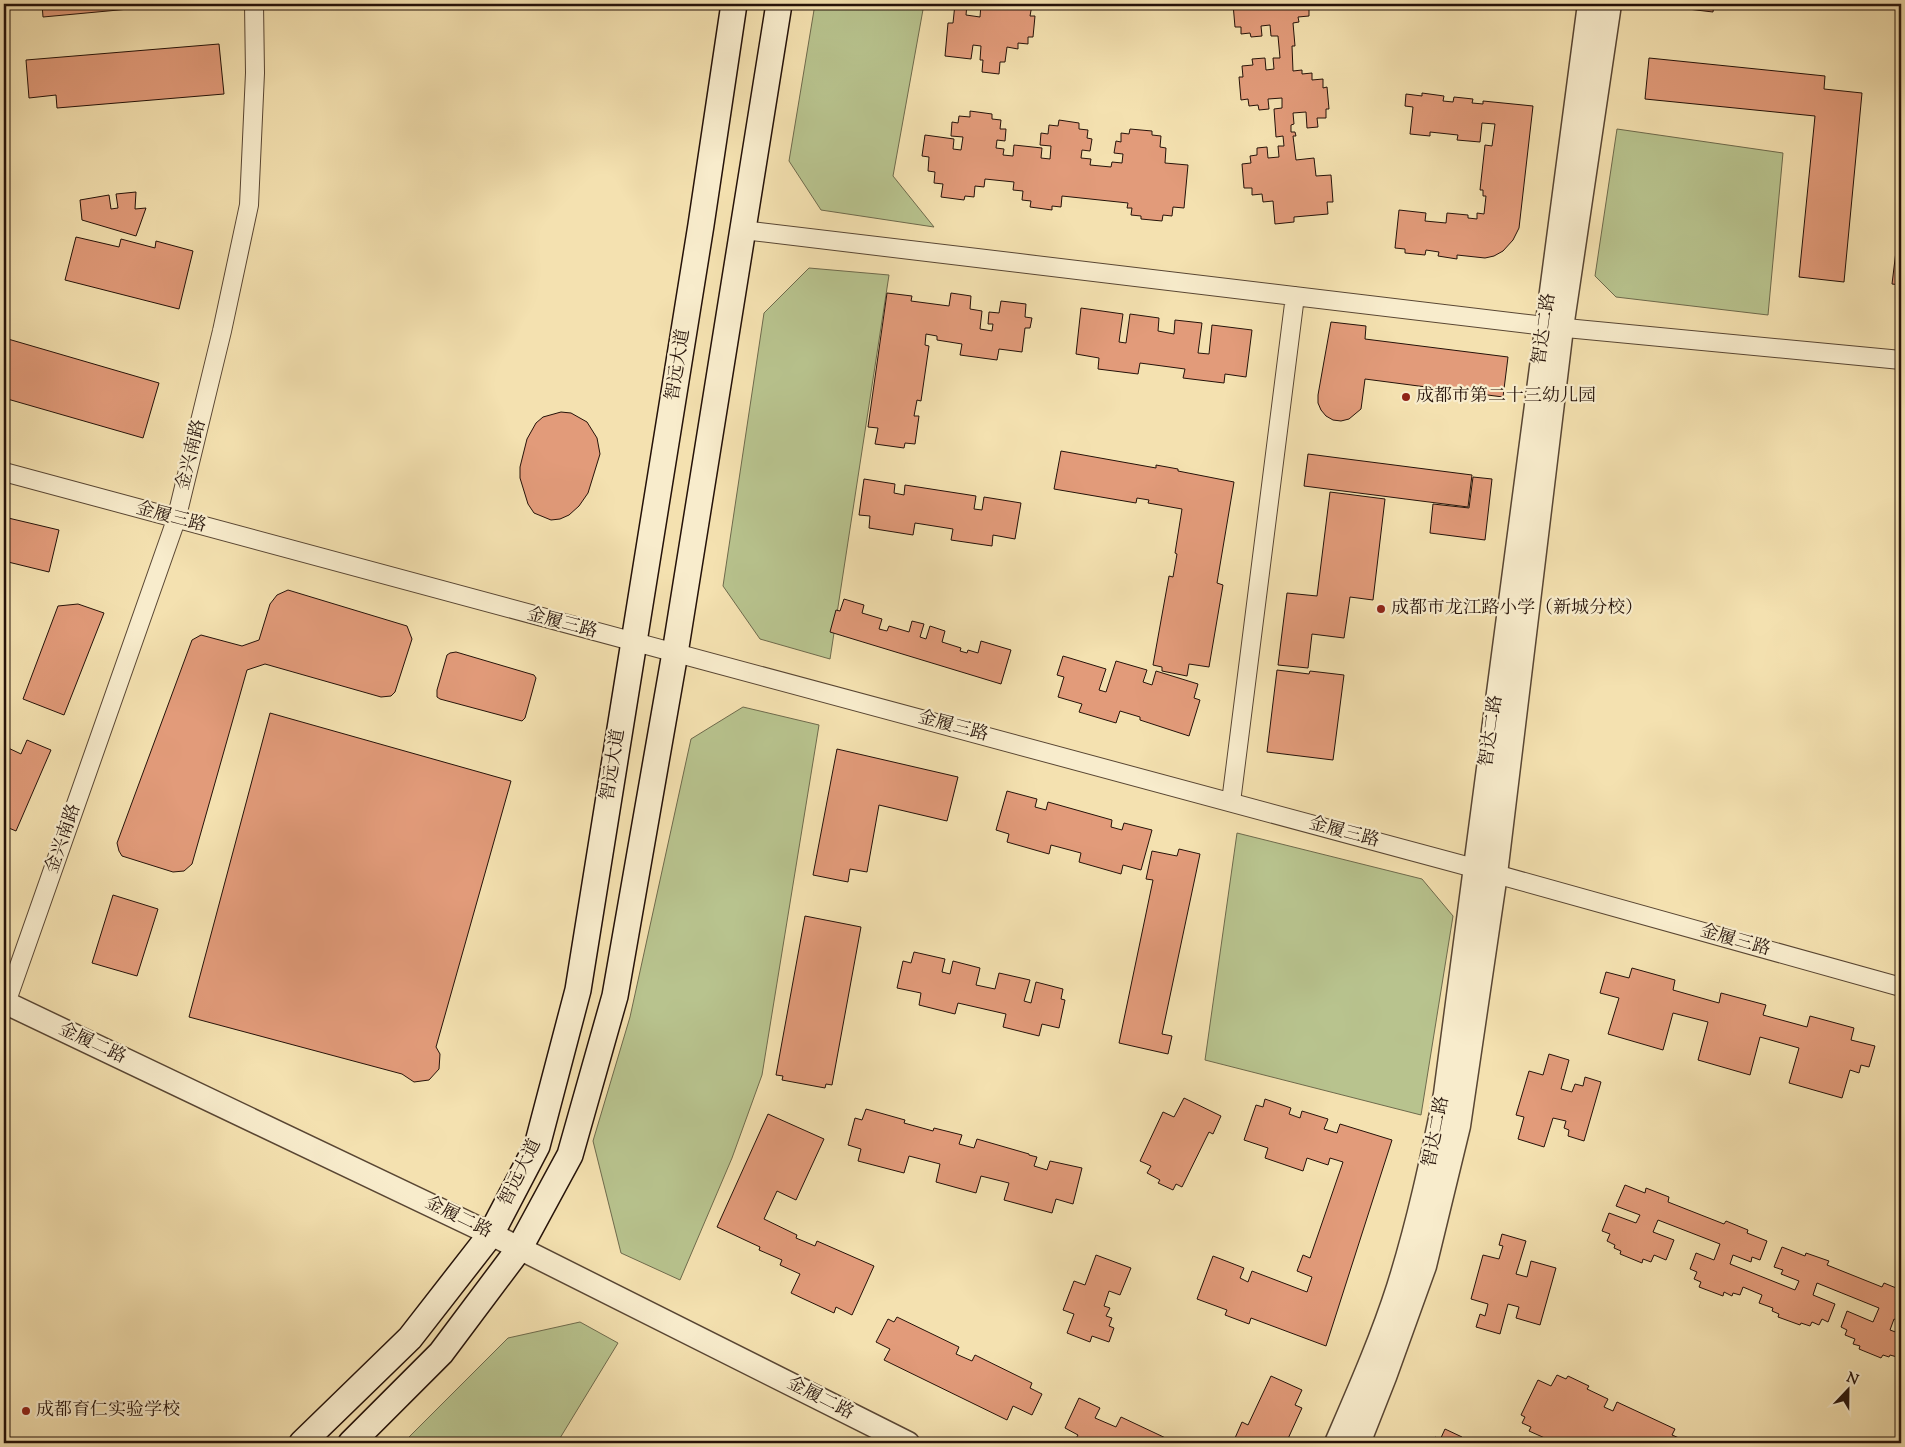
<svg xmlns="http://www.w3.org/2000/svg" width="1905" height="1447" font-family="'Sorts Mill Goudy','Noto Serif SC',serif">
	<rect width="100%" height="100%" fill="#f4e1b0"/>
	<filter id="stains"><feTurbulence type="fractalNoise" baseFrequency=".004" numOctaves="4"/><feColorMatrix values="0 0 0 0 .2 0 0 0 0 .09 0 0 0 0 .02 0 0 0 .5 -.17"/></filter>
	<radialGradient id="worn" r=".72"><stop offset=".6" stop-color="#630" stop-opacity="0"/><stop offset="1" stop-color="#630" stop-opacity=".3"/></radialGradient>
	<path fill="#b8c38e" stroke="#6e6a4c" d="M815,4H924L893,176L934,227L821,210L789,161Z
		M1617,129L1783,153L1768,315L1616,297L1595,276Z
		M809,268L889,275L830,659L760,639L723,586L764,313Z
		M743,707L819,725L762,1075L732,1158L680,1280L621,1253L593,1141L630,1017L691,739Z
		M1237,833L1422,879L1453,916L1421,1115L1205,1060Z
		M580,1322L618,1343L557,1443H403L508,1338Z"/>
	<path fill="#e29b7a" stroke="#251209" d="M42,4H183L43,17Z
		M955,4H967L966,15L980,17L981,4H1003L1002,7L1010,8L1011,4L1032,5L1030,16H1035L1033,37H1028V44L1018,43V49L1007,47L1005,62H1000L999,74L982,72L983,60H980L981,46L973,45L971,59L945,56L948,23H953Z
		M1233,4H1315L1316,8L1309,9V16L1298,17L1299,22L1293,23L1295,46H1292L1293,71L1302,70V74L1312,73V80L1323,79V88L1327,87L1329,109H1326V118H1317L1318,127L1307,128L1306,112L1293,113L1294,124L1291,125V132H1295L1296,136H1293L1296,160L1314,158L1316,176L1331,175L1333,202H1327L1328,214L1294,217V222L1275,224L1273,201L1263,202L1262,194L1252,195V188H1244L1242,164L1251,163L1250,156L1257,155V148L1267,147L1268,158L1279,157L1278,146H1284L1283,136L1276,137L1274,109L1282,108V98L1268,99L1269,109L1259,110L1258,105L1249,106L1248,99L1241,100L1239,77H1243L1242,66L1253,65L1252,59L1265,58L1266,70L1274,69L1273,58H1280L1278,36H1271L1270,25L1261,26L1262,36L1251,37L1250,33L1241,34V27H1235Z
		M1671,4H1714L1713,12L1671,7Z
		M219,44L224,94L57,108L56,95L29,98L26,60Z
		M1649,58L1825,76L1824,89L1862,93L1844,282L1799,277L1815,116L1645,99Z
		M1422,93L1444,96L1443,101L1453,102L1454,97L1473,99L1472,103L1483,104V101L1533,106L1519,228L1513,240L1503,251L1494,256L1485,258L1457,255V259L1438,256L1439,252L1426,250L1425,255L1405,253V249L1395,248L1399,210L1426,213L1425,221L1446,223L1447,213L1468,215V218L1477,219V213L1484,214L1486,196H1483V190H1480L1485,145L1492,146L1495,124L1482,123L1480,142L1457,140L1458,135L1430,132V136L1410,134L1413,107L1405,106L1406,94L1422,96Z
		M970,111L992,114V119L1001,120L1000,129H1006L1005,141L997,140L996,148L1004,149L1003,155L1013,156L1014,145L1042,148L1041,158L1050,159L1051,146L1040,145L1041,133L1048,134L1049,125L1058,126L1059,120L1079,123V129L1088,130L1087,138L1092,139L1090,151L1082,150L1081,158L1091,159L1090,165L1111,167L1112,162L1122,163L1123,154L1114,153L1116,141L1121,142V133L1129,134L1130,129L1152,131V135L1161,136L1160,147L1166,148L1165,163L1188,165L1184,208L1173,207L1172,216L1163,215L1162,221L1141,219V216L1131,215L1132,208H1127L1128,203L1062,196L1061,207L1052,206V210L1030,207L1031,201L1022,200L1023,191L1013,190L1014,182L985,179L984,187L975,186L974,197L965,196L964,200L941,197L943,184L934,183L935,172L928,171L929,157L922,156L925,135L954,139L953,149L961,150L963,137L951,136L952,122L958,123L959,116L970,117Z
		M136,192L135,209L146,208L136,236L82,220L80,200L109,195L111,209L118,208L116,194Z
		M76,237L119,247L121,239L155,248L156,241L193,251L179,309L65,280Z
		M1897,243H1901V285L1892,284Z
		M887,293L912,296L911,301L949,306L951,293L971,296L970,309L982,311L980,329L992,331L993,324H988L989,312L999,313L1001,301L1026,304L1025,317L1032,318L1030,328H1025L1022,352L999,349L997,360L960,355L962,344L937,340V336L926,334L925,345L929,346L921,401L917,400L914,416H919L915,444L905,443L904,448L875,444L878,428L868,427Z
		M1081,308L1123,314L1119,342L1126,343L1130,314L1159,318L1158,331L1174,334L1175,320L1202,323L1198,353L1209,354L1212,325L1252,330L1246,377L1225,374L1224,383L1183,378L1185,369L1140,363L1138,374L1098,369L1099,358L1076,354Z
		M1331,322L1366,326L1365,339L1508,357L1503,397L1365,379L1361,409L1349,419L1341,421L1333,420L1326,416L1321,410L1318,403V395Z
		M8,339L159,383L143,438L4,398V353Z
		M561,412L571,413L587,422L597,438L600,454L588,493L579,506L569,515L560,519L551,520L534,513L528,504L520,478V467L527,439L536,423L543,417Z
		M1061,451L1156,468V465L1178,469V471L1234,482L1217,583L1223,585L1209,667L1189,664L1187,676L1162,671V667L1153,665L1169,576L1173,577L1177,554L1175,553L1182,509L1148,503L1149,500L1137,498L1136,503L1054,489Z
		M1308,454L1472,475L1468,507L1304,486Z
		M1473,477L1492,479L1485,540L1430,533L1433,504L1469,508Z
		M864,479L895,484L894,493L904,495L905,485L976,496L974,509L982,510L984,497L1021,503L1015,539L993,535L992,546L951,540L953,529L915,523L913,535L869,528L870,516L859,515Z
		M1330,492L1385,499L1373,600L1350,597L1344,638L1312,634L1308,668L1278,665L1287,593L1317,596Z
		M4,517L59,530L49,572L4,561Z
		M288,590L407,626L412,639L395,692L391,696L381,697L265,664L247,670L192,864L184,871L173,872L122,856L119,851L117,843L120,835L192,640L201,635L242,646L259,640L270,604L277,595Z
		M844,599L864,605L862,613L882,619L879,629L887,631L889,626L909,632L912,621L924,624L920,637L926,639L930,626L945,631L942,642L961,648L960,651L967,653L968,650L978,653L981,641L1011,650L1001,684L830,632L836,610L840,611Z
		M78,604L104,613L64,715L23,699L58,606Z
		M456,652L534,675L536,678L525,718L522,721L440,699L437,697V690L447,655L450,653Z
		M1063,656L1106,669L1099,690L1106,692L1116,661L1147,670L1143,682L1152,685L1156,671L1198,684L1194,698L1200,700L1189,736L1140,720V717L1120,711L1116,723L1079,712L1082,704L1058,697L1064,677L1057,675Z
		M1277,670L1309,674L1310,671L1344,675L1333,760L1267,752Z
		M270,713L511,781L436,1047L440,1054L439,1069L429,1080L414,1082L402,1074L189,1017Z
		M27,740L51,750L16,831L4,826V746L21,754Z
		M837,749L958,777L947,821L879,805L867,872L850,869L848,882L813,875Z
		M1007,791L1037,799L1035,807L1046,810L1048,802L1112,820L1111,827L1122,830L1124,823L1152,830L1141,870L1123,865L1121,874L1079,862L1081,853L1051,845L1049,854L1007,842L1009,834L996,830Z
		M1179,849L1200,854L1162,1034L1172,1036L1168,1054L1119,1043L1153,880L1146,879L1152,851L1177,856Z
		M113,895L158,909L137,976L92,963Z
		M805,916L861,927L832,1085L826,1084L825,1088L782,1080L783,1076L776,1075Z
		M914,952L945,959L942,972L950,974L953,961L980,968L976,985L995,989L999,973L1030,980L1024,1001L1031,1003L1036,982L1063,989L1061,999L1065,1000L1059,1028L1042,1024L1039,1036L1003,1027L1006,1014L958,1003L955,1014L919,1005L921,993L897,988L903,961L911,963Z
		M1632,968L1675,980L1673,990L1719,1003L1721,993L1766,1005L1763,1015L1807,1027L1810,1016L1854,1028L1851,1040L1875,1046L1869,1067L1861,1065L1859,1073L1850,1070L1842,1098L1789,1083L1799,1048L1760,1037L1750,1075L1698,1060L1708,1022L1673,1013L1663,1050L1608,1034L1619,998L1600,993L1606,972L1629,978Z
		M1549,1054L1569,1060L1561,1089L1572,1092L1575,1084L1583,1086L1585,1077L1601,1082L1584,1141L1568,1136L1569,1130L1564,1128L1566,1121L1553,1118L1544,1147L1518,1139L1524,1117L1516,1115L1529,1071L1543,1075Z
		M1184,1098L1221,1116L1213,1134L1209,1132L1182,1187L1176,1184L1173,1190L1158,1183L1160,1180L1147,1173L1151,1166L1140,1161L1163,1112L1174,1117Z
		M1265,1099L1291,1108L1289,1114L1300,1118L1302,1111L1328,1119L1324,1129L1337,1133L1340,1124L1392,1140L1326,1346L1251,1318L1249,1324L1225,1315L1227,1310L1197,1299L1213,1256L1244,1268L1240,1278L1248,1282L1252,1271L1307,1292L1312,1277L1297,1271L1303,1255L1310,1258L1343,1162L1330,1158L1328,1165L1307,1158L1303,1171L1265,1158L1268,1148L1244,1140L1256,1105L1263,1107Z
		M866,1109L905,1120L904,1123L933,1131L934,1128L962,1135L959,1144L974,1148L977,1139L1029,1154V1155L1037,1157L1034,1166L1047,1170L1050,1161L1082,1168L1073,1204L1056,1199L1052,1213L1004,1200L1009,1183L981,1176L976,1193L936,1182L940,1164L909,1156L904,1173L858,1161L861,1149L848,1145L855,1118L862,1120Z
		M768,1114L824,1139L796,1200L777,1191L764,1219L797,1235L796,1238L815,1246L817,1241L874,1266L852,1315L836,1307L834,1313L791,1293L800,1274L780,1265L782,1260L759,1250L760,1247L717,1227Z
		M1625,1185L1645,1193L1646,1188L1669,1197L1668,1202L1724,1224L1726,1221L1748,1230L1747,1233L1767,1241L1760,1260L1752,1257L1751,1262L1733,1255L1730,1264L1795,1290L1799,1281L1781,1274L1783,1270L1774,1267L1782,1247L1805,1256L1806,1253L1829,1261L1827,1265L1882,1287L1884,1283L1901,1290V1322L1894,1319L1890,1330L1901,1334V1351L1900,1350L1897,1357L1890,1355L1889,1357L1883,1355L1881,1358L1859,1349L1860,1346L1853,1344L1855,1339L1845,1335L1847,1330L1841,1327L1847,1311L1873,1322L1879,1308L1817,1283L1813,1295L1835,1304L1828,1322L1822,1319L1819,1325L1812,1322L1810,1326L1801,1323L1800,1325L1778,1317L1779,1314L1772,1311L1773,1308L1759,1303L1762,1295L1743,1287L1740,1295L1733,1293L1732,1296L1724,1292L1723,1296L1699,1287L1701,1282L1694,1279L1697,1272L1690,1269L1696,1253L1714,1260L1720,1244L1658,1220L1653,1232L1674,1240L1666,1260L1654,1255L1651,1262L1643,1259L1642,1263L1620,1254L1621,1251L1614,1248L1615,1245L1607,1241L1610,1234L1602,1231L1609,1213L1636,1223L1640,1215L1616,1206Z
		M1502,1234L1526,1241L1516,1274L1527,1277L1531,1261L1556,1268L1540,1325L1516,1318L1519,1307L1508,1304L1500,1334L1476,1327L1480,1314L1485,1316L1488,1304L1471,1299L1483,1255L1499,1259L1503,1246L1499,1245Z
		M1096,1255L1131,1268L1120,1295L1109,1291L1104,1306L1110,1308L1106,1316L1112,1318L1109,1326L1114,1328L1109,1342L1092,1336L1090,1342L1067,1333L1074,1314L1063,1310L1074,1281L1085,1285Z
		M897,1317L959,1347L956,1354L972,1361L975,1355L1032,1383L1030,1388L1042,1394L1032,1415L1013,1406L1007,1420L884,1360L890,1349L876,1342L888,1319L894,1322Z
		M1557,1375L1566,1379L1568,1376L1589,1386L1587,1389L1608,1399L1604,1407L1613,1411L1617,1402L1675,1429L1672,1435L1679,1438L1677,1443H1556L1529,1431L1531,1427L1522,1423L1525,1417L1521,1415L1538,1380L1551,1386Z
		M1271,1376L1302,1390L1295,1405L1302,1408L1286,1443H1239L1240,1441L1235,1438L1242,1422L1248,1425Z
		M1079,1398L1100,1408L1095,1418L1116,1427L1121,1417L1172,1441L1171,1443H1073L1078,1435L1065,1428Z
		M1445,1429L1462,1437L1459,1443H1432L1435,1437L1440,1440Z"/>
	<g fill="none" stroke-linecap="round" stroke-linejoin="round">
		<defs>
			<path id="minor" d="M743,230L1545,326L1901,360
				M4,472L1474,868L1901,987
				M1231,802L1295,296
				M6,1003L176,520L222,331L249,205L255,73L254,4"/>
			<path id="tertiary" d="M4,1002L491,1234L908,1443
				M1336,1443C1358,1392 1381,1340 1398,1287C1418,1224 1432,1158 1445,1094L1589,4
				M1359,1443L1385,1377L1425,1266L1459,1126L1496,874L1562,328L1610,4"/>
			<path id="secondary" d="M302,1443L410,1338L491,1234L537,1146L578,990L701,225L734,4
				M351,1443L441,1353L519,1249L570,1155L615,996L675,653L779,4"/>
		</defs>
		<use href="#minor" stroke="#594633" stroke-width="20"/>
		<use href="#tertiary" stroke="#594633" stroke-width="25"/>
		<use href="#secondary" stroke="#251209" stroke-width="28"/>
		<use href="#minor" stroke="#f8eccc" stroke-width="18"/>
		<use href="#tertiary" stroke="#f8eccc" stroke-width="22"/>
		<use href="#secondary" stroke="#f8eccc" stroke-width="25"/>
	</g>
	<g fill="#8f2418" stroke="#f8eccc" stroke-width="2">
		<circle cx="1406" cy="397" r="5"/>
		<circle cx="1381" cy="609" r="5"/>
		<circle cx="26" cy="1411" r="5"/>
	</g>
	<g text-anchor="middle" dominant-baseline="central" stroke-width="4.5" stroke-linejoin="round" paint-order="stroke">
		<g font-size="18" fill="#251209" stroke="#f8eccc">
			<text transform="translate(1545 329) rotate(-82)">智达二路</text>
			<text transform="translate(679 365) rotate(-81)">智远大道</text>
			<text transform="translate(192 455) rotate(-76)">金兴南路</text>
			<text transform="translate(171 518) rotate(15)">金履三路</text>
			<text transform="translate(562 624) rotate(15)">金履三路</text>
			<text transform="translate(953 727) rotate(15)">金履三路</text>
			<text transform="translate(1492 731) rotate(-82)">智达二路</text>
			<text transform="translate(614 765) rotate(-81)">智远大道</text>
			<text transform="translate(1344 833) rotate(15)">金履三路</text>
			<text transform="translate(64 839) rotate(-71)">金兴南路</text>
			<text transform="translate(1735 941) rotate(16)">金履三路</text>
			<text transform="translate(92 1044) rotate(25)">金履二路</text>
			<text transform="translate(1437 1132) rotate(-79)">智达二路</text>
			<text transform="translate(521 1173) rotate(-64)">智远大道</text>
			<text transform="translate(458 1218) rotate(26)">金履二路</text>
			<text transform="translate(820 1399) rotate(27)">金履二路</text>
		</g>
		<g font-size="18" fill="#251209" stroke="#f8eccc" text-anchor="start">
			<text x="1416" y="397">成都市第二十三幼儿园</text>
			<text x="1391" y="609">成都市龙江路小学（新城分校）</text>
			<text x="36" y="1411">成都育仁实验学校</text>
		</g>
	</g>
	<rect width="1905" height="1447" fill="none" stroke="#f4e1b0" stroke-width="20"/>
	<rect x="5" y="5" width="1895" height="1437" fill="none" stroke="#251209" stroke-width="2.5"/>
	<rect x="10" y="10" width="1885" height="1427" fill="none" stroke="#251209"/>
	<g transform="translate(1848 1390) rotate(22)" stroke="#f8eccc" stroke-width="4" paint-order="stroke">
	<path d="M0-4L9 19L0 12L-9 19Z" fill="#251209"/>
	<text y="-8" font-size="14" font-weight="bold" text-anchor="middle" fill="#251209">N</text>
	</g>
	<rect width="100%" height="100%" filter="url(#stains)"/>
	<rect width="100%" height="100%" fill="url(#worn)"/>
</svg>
